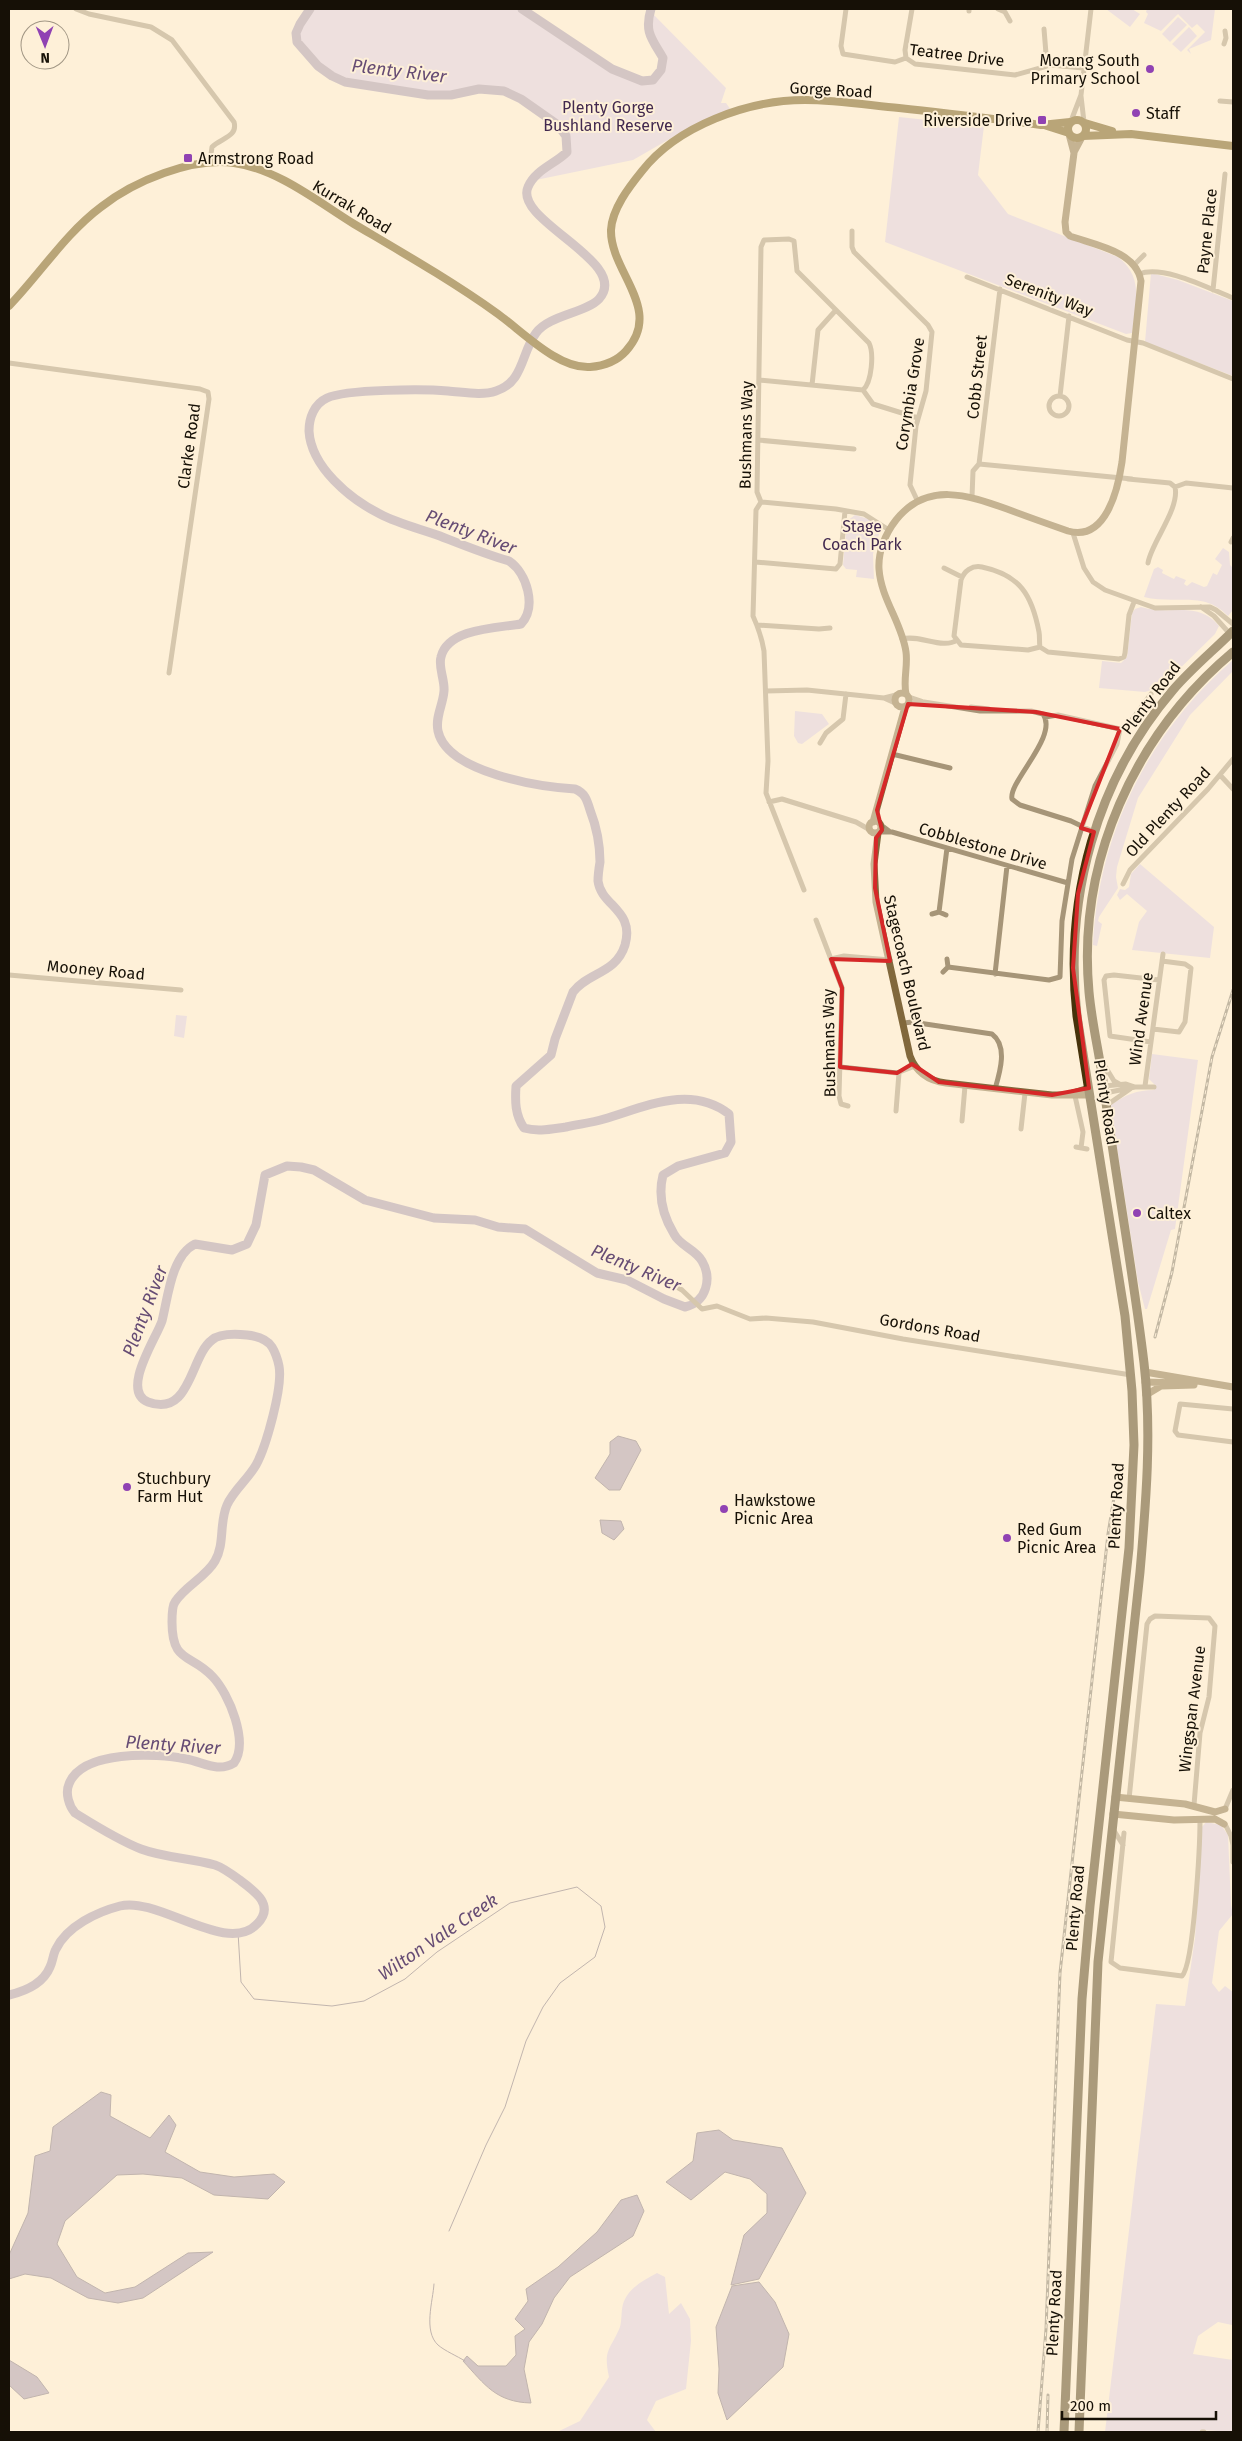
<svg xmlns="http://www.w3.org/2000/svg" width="1242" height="2441" font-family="'Fira Sans',sans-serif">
	<rect width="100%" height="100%" fill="#fef0d8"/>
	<path fill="#dccde4" d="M310,9H522L612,69L642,81L653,80L661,70L663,58C653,41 644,33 650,11L726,88L721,103H726L731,110L694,125L633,160L531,181L537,174L567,152L566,136L558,125L521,99L504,91L479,89L451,95H428L345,82L332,76L318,66L297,42L296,33L300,24Z
		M1106,9H1132L1140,14L1130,27Z
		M1147,9H1215L1211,40L1189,49L1191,54L1187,50L1205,32L1197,24L1192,28L1178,14L1161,31L1144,23L1148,14L1146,12Z
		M1178,17L1187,25L1170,42L1162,34Z
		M1189,27L1197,36L1181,52L1172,44Z
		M899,117L984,126L978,175L1008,214L1118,257C1144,277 1136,304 1132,333L1126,334L885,242Z
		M1151,273L1178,280L1233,301V376L1145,342Z
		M855,515L872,520L879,526L880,531L873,554L874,579L856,577L857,570L846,569L843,565L847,521Z
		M1223,548L1229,552L1230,565L1233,568V610L1228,616C1204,590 1176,605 1144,597L1154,569L1158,567L1163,570L1162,573L1174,579L1176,576L1186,580L1184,584L1187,586L1192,582L1204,587L1207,586L1213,573L1217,575L1222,565L1215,559Z
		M1141,607C1172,616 1197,600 1219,626L1215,634L1161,687L1145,692L1099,688L1102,661L1121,663L1127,657L1132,613L1135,609Z
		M1233,660V671L1190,715L1138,798L1117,867L1116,877L1118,888L1099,917L1098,921L1102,924L1097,946L1093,945C1098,834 1149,732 1233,660Z
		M795,711L822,714L829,724L802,744L798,743L794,736Z
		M1140,864L1214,927L1210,958L1132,950L1139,922L1147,911L1127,894L1120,900L1117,895L1120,889L1125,890L1129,887L1131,874Z
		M176,1015L187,1016L184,1038L174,1036Z
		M1152,1054L1198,1060L1175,1229L1171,1230L1147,1309H1145L1138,1282L1111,1109V1105C1125,1095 1137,1090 1154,1090L1155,1085L1149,1079Z
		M1206,1822L1221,1825L1228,1835L1231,1905L1233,1914L1219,1931L1212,1983L1219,1992L1225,1986L1233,1992V2312L1232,2325L1218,2322L1198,2336L1193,2354L1233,2360V2432L1202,2430L1195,2432H1105L1156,2004L1185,2006L1195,1938L1202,1827Z
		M657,2273L665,2277L669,2314L681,2303L690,2319L691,2341L686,2389L656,2401L647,2420L656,2432H557L580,2421L609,2377C603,2349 610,2351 620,2327C622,2320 621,2311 623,2304C628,2288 644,2280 657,2273Z"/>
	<path fill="#a393ac" stroke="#796c7a" d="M618,1436L636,1441L641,1450L620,1490H609L595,1478L610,1454V1442Z
		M600,1520L621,1521L624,1529L614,1540L602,1533Z
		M101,2092L111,2095L110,2116L150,2138L169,2115L176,2125L165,2152L200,2172L234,2177L274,2174L285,2182L268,2199L214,2195L182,2178L143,2174L117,2175L65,2221L57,2244L77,2277L105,2293L135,2287L188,2253L213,2252L143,2298L118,2303L88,2298L51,2278L25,2274L9,2279V2255L28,2213L35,2156L50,2151L53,2127Z
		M719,2130L733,2140L782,2148L806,2193L759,2279L731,2285L744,2235L767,2213V2194L750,2179L725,2172L691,2200L666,2182L693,2161L697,2133Z
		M637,2195L644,2211L633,2236L570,2277L554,2298L542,2324L529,2342L524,2369L531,2403C496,2402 485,2385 463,2361L467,2356L478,2366H506L516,2355L515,2336L525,2329L515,2319L528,2301L526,2289L558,2267L597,2232L621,2200Z
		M759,2282L775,2302L789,2334L783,2367L727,2420L718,2393L719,2369L716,2327L732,2286Z
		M9,2360L37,2377L49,2393L24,2399L9,2385Z"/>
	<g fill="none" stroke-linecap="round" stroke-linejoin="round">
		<path stroke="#796c7a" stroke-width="1" d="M238,1932L241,1982L254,1999L332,2006L364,2001L405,1979L437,1952L510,1903L577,1887L601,1906L605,1927L595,1957L560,1983L543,2007L526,2041L505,2107L486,2145L449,2231
			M434,2284C433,2301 423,2331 438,2345C445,2351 457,2356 465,2361"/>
		<path stroke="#a393ac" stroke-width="9" d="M522,9L612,69L642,81L653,80L661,70L663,58C652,39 644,32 651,9
			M9,1995C26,1991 43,1984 50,1967C53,1961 53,1954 56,1949C67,1926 97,1912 120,1906C158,1896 227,1956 257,1924C275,1906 256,1892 241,1881C233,1875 224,1868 215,1865C191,1858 165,1858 141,1849C118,1840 96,1826 75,1813C69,1806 65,1793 69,1784C82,1750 156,1753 186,1759C203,1762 218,1773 234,1763C249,1742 229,1694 213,1677C191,1653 172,1664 172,1622C172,1616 172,1606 175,1602C185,1586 206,1577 215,1561C225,1544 219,1523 227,1505C233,1491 248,1479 256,1465C266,1447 283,1387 279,1366C278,1361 275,1352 272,1347C267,1339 257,1336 247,1335C237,1334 220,1333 212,1340C190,1356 191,1418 148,1402C120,1391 157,1337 162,1321C168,1298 171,1256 195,1244L232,1250L247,1244L256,1225L265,1175L287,1166L301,1167L314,1170L365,1200L434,1218L475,1220L498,1227L525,1229L597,1273L627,1280L664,1299L685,1307C707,1302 712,1278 702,1261C695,1249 680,1246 674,1234C663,1216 658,1195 663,1175L678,1166L725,1153L731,1142L729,1114C690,1084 645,1107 604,1119C591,1123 579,1124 566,1127C551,1129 538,1132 524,1128C515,1115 515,1101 516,1086L551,1055L555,1039L573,992C588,972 616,974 625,945C635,910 601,906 598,881C598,875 599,868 600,862C600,842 597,828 590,810C587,800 585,793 575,789C541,787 447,773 438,731C435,717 443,705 444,691C445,680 438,667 441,657C448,628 498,628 521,624C537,607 527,573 509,561C485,554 463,545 440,536C421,529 399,524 380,514C350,499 311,467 309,431C309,418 314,404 327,398C346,389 425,389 448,391C463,392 482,396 496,391C524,382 521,353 536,333C549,315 586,313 599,299C632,262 513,221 528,187C535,170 555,164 567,152L566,136L558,125L521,99L504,91L479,89L451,95H428L345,82L332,76L318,66L297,42L296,33L300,24L310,9"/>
		<path stroke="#a69578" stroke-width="5" d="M76,9L89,14L151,27L172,40L234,122C238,137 221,138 212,147L210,162
			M846,9L841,46L843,54L895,62L906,58
			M998,9L1005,12L1010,21
			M969,11V9
			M1044,29L1047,66
			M1224,44L1226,38L1225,31
			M906,58L915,64L1015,75L1051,65L1083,68
			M906,58L905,50L912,9
			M1081,96L1084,122
			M1220,101L1233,102
			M1071,121L1081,95L1091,9
			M852,231V247L854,252L928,325L932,332L926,391L916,426L910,485L918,502
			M1134,265L1144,255
			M1139,274C1163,264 1210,289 1233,298
			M967,277L1127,340L1143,343L1233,379
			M1213,290L1225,174
			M9,363L200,389L208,392L209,399L169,673
			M759,380L863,390L873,404L918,418
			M812,385L818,330L836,310
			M1049 406a10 10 0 1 1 20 0a10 10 0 1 1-20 0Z
			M1060,396L1069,316
			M758,440L854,449
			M979,464L1000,289
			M1128,479L1170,483L1175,487
			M1175,487L1186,483L1233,488
			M972,497L973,471L979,464L1132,479
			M761,502L836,509L864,514L889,530
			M1073,533L1084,568L1093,582L1105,590L1155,608L1210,607L1216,610L1233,624
			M1231,542L1233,538
			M755,562L836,569L840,564L845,511
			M1148,563C1151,543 1180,509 1175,487
			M944,568L962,577
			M1201,607L1214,616L1230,634
			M758,625L819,629L830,628
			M902,639C919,634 943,650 957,640
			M1040,647C1039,642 1040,637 1039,632C1032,595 1020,575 982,567C972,565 964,571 961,580L954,636L961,645L1028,650L1040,647L1048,652L1119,659L1124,657L1125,653L1129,615L1134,602
			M766,691L807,690L884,698L895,703
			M909,697L921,701
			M884,698L896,695
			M908,704L924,702L980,711H1031L1043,714C1059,736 1008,782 1012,799L1020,805L1071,821L1094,832
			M971,707L989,709
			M1045,717L1058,715L1120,729
			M820,743L826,733L843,719L846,694
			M892,754L950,768
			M1220,775L1233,789
			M769,802L782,799L856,822L870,830
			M881,825L889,831
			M879,832H892L1068,883
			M1123,884L1130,870L1208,789L1233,759
			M804,890L766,793L768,761L764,651C762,639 758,627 753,616L756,510L761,502L757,492L761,247L764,240L789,239L794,241L797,271L869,343C874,353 872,382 863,390
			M939,912L947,848
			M932,914L939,912L946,915
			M816,920L842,988L839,1096L841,1104L848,1106
			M831,959L844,956L890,960
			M948,967L1049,980L1060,977L1062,921L1072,859L1095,786L1117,744L1120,729L1128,725L1151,694
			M943,972L948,967L947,959
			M995,974L1007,866
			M9,975L181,990
			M904,1023L912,1022L992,1034C1008,1046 1000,1072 995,1089
			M1153,1029L1179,1032L1185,1022L1191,968L1185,964L1162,961
			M1151,1042L1110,1036L1104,980L1106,976L1114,975L1159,980
			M1103,1063L1114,1081L1121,1085
			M840,1067L897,1073L915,1066
			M1104,1086L1126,1084L1135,1087
			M1145,1086L1163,954
			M1105,1093L1135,1087H1154
			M1075,1096L1083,1132L1081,1148
			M1107,1105L1130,1089
			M896,1111L899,1073
			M962,1121L965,1086
			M1021,1129L1025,1093
			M1076,1147L1087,1149
			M660,1277L682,1290L702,1309L717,1306L750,1319L766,1318L813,1322L903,1339L1131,1375
			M1233,1409L1180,1404L1175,1431L1178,1435L1233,1442
			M1129,1799L1147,1624L1150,1619L1155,1616L1209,1618L1215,1626L1209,1697L1200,1733L1194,1805
			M1225,1809L1233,1790
			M1225,1824L1231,1836L1233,1845
			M1113,1829L1123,1845
			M1124,1833L1111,1962L1120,1968L1182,1976C1194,1964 1200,1843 1200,1819
			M1233,1843V1862
			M1202,2432H1204"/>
		<path stroke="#81683c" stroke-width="7" d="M1074,152L1082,137
			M895 700a7 7 0 1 1 14 0a7 7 0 1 1-14 0Z
			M906,694C903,680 908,666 906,652C902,623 881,599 879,569C878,552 885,534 896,520C927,481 968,495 1007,509C1028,517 1048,524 1068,531C1106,542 1118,489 1122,462L1141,281C1136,251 1095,245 1070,236L1066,232L1065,222L1074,153L1069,134
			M869 827a6 6 0 1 1 12 0a6 6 0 1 1-12 0Z
			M873,822L905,707
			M878,833L874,864L876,902L910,1056C916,1072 929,1081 946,1083L1052,1095H1090
			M1066,1095L1089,1088
			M1145,1372L1233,1387
			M1145,1382L1178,1383
			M1146,1395L1161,1386L1194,1385
			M1115,1797L1185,1804L1215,1812L1225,1809
			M1113,1814L1174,1820L1215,1819L1224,1824"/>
		<path stroke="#674904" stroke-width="8" d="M1068 129a9 9 0 1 1 18 0a9 9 0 1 1-18 0Z
			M1085,123L1112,131
			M1047,126L1069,133
			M1083,136L1131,134L1233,146
			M9,306C40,274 65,234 101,207C134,181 192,157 234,163C277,169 317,201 354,224C403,253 452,281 498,314C523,332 558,369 590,367C603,366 617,361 626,351C664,309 610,272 611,230C612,209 629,187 642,171C677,126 748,100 805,100C836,100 868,105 899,108C947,113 994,119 1041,125L1070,122"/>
		<path stroke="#46320a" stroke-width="9" d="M1064,2432L1082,1999L1090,1906L1129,1548L1134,1445L1132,1391L1125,1316L1077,1016C1064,898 1096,780 1173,690C1192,668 1213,651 1233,631
			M1079,2432L1098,1962L1140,1572C1146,1503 1152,1432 1144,1363C1133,1271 1116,1180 1104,1088C1100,1056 1092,1025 1089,992C1077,862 1134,735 1233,652"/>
		<defs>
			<path id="rail" d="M1155,1337L1172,1272L1212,1057L1233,990
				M1038,2432L1046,2329L1060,1973L1108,1534L1119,1467
				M1047,2432L1048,2395"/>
		</defs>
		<use href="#rail" stroke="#7d7363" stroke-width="3"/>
		<use href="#rail" stroke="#fef0d8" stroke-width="1" stroke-dasharray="4" stroke-linecap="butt"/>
	</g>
	<path d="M0 0H1242V2441H0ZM908,704L1036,712L1120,729L1081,828L1094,832L1078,894L1073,968L1089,1088L1052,1095L939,1082L912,1064L897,1073L840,1067L842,988L831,959L890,961L875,888L876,838L882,830L877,810Z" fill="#fef0d8" fill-opacity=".55" fill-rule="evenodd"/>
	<path fill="none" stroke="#d62828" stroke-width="4" stroke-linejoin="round" d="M908,704L1036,712L1120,729L1081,828L1094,832L1078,894L1073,968L1089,1088L1052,1095L939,1082L912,1064L897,1073L840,1067L842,988L831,959L890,961L875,888L876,838L882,830L877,810Z"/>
	<g fill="#9042b3" stroke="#fef0d8" stroke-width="2">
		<circle cx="1150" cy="69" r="5"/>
		<circle cx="1136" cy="113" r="5"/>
		<rect x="1037" y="115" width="10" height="10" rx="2.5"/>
		<rect x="183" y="153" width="10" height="10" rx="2.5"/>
		<circle cx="1137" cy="1213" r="5"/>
		<circle cx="127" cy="1487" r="5"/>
		<circle cx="724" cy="1509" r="5"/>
		<circle cx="1007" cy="1538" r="5"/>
	</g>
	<g text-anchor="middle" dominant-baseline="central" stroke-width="4" stroke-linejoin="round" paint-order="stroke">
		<g font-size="16" fill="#161006" stroke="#fef0d8">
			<text transform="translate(957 55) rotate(7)">Teatree Drive</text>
			<text transform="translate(831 90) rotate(3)">Gorge Road</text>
			<text transform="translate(352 207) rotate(31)">Kurrak Road</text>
			<text transform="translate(1207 231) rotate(-84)">Payne Place</text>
			<text transform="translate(1049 295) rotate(21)">Serenity Way</text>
			<text transform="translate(977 377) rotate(-84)">Cobb Street</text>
			<text transform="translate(910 394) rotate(-81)">Corymbia Grove</text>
			<text transform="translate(746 435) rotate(-89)">Bushmans Way</text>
			<text transform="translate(189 446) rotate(-82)">Clarke Road</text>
			<text transform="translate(1151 698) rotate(-53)">Plenty Road</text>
			<text transform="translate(1168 812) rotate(-47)">Old Plenty Road</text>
			<text transform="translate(983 846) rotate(16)">Cobblestone Drive</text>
			<text transform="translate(96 970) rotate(5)">Mooney Road</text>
			<text transform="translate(907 973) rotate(77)">Stagecoach Boulevard</text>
			<text transform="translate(1141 1019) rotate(-82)">Wind Avenue</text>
			<text transform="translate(829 1043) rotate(-91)">Bushmans Way</text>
			<text transform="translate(1106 1102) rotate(81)">Plenty Road</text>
			<text transform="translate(930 1328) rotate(10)">Gordons Road</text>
			<text transform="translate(1116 1506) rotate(-87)">Plenty Road</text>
			<text transform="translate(1192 1709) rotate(-83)">Wingspan Avenue</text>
			<text transform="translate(1075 1908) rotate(-85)">Plenty Road</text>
			<text transform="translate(1054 2313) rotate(-87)">Plenty Road</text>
		</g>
		<g font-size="16" fill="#161006" stroke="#fef0d8" text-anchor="start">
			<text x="1140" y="60" text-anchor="end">Morang South<tspan x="1140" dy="18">Primary School</tspan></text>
			<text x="1146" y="113">Staff</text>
			<text x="1032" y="120" text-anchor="end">Riverside Drive</text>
			<text x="198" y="158">Armstrong Road</text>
			<text x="1147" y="1213">Caltex</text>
			<text x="137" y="1478">Stuchbury<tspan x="137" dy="18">Farm Hut</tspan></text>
			<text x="734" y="1500">Hawkstowe<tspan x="734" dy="18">Picnic Area</tspan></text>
			<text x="1017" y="1529">Red Gum<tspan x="1017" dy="18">Picnic Area</tspan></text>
		</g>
		<g font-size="16" fill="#42294f" stroke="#fef0d8">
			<text x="608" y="107">Plenty Gorge<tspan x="608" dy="18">Bushland Reserve</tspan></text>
			<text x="862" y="526">Stage<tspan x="862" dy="18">Coach Park</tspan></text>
		</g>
		<g font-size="18" font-style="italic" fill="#664c74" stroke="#fef0d8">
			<text transform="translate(399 71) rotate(7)">Plenty River</text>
			<text transform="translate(471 532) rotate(21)">Plenty River</text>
			<text transform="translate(636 1268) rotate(23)">Plenty River</text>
			<text transform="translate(145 1311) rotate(-69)">Plenty River</text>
			<text transform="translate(173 1745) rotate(4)">Plenty River</text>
			<text transform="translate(438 1937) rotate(-34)">Wilton Vale Creek</text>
		</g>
	</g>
	<rect width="1242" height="2441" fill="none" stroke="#161006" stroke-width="20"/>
	<g transform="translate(45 45) rotate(179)"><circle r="24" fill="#fef0d8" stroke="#a19684"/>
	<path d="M0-4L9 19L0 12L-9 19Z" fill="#9042b3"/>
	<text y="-8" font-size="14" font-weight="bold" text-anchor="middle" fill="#161006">N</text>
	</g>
	<path d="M1062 2411v8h154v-8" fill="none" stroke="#161006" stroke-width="2.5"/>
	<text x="1070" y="2411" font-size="15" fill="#161006" stroke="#fef0d8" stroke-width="4" paint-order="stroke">200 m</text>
</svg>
